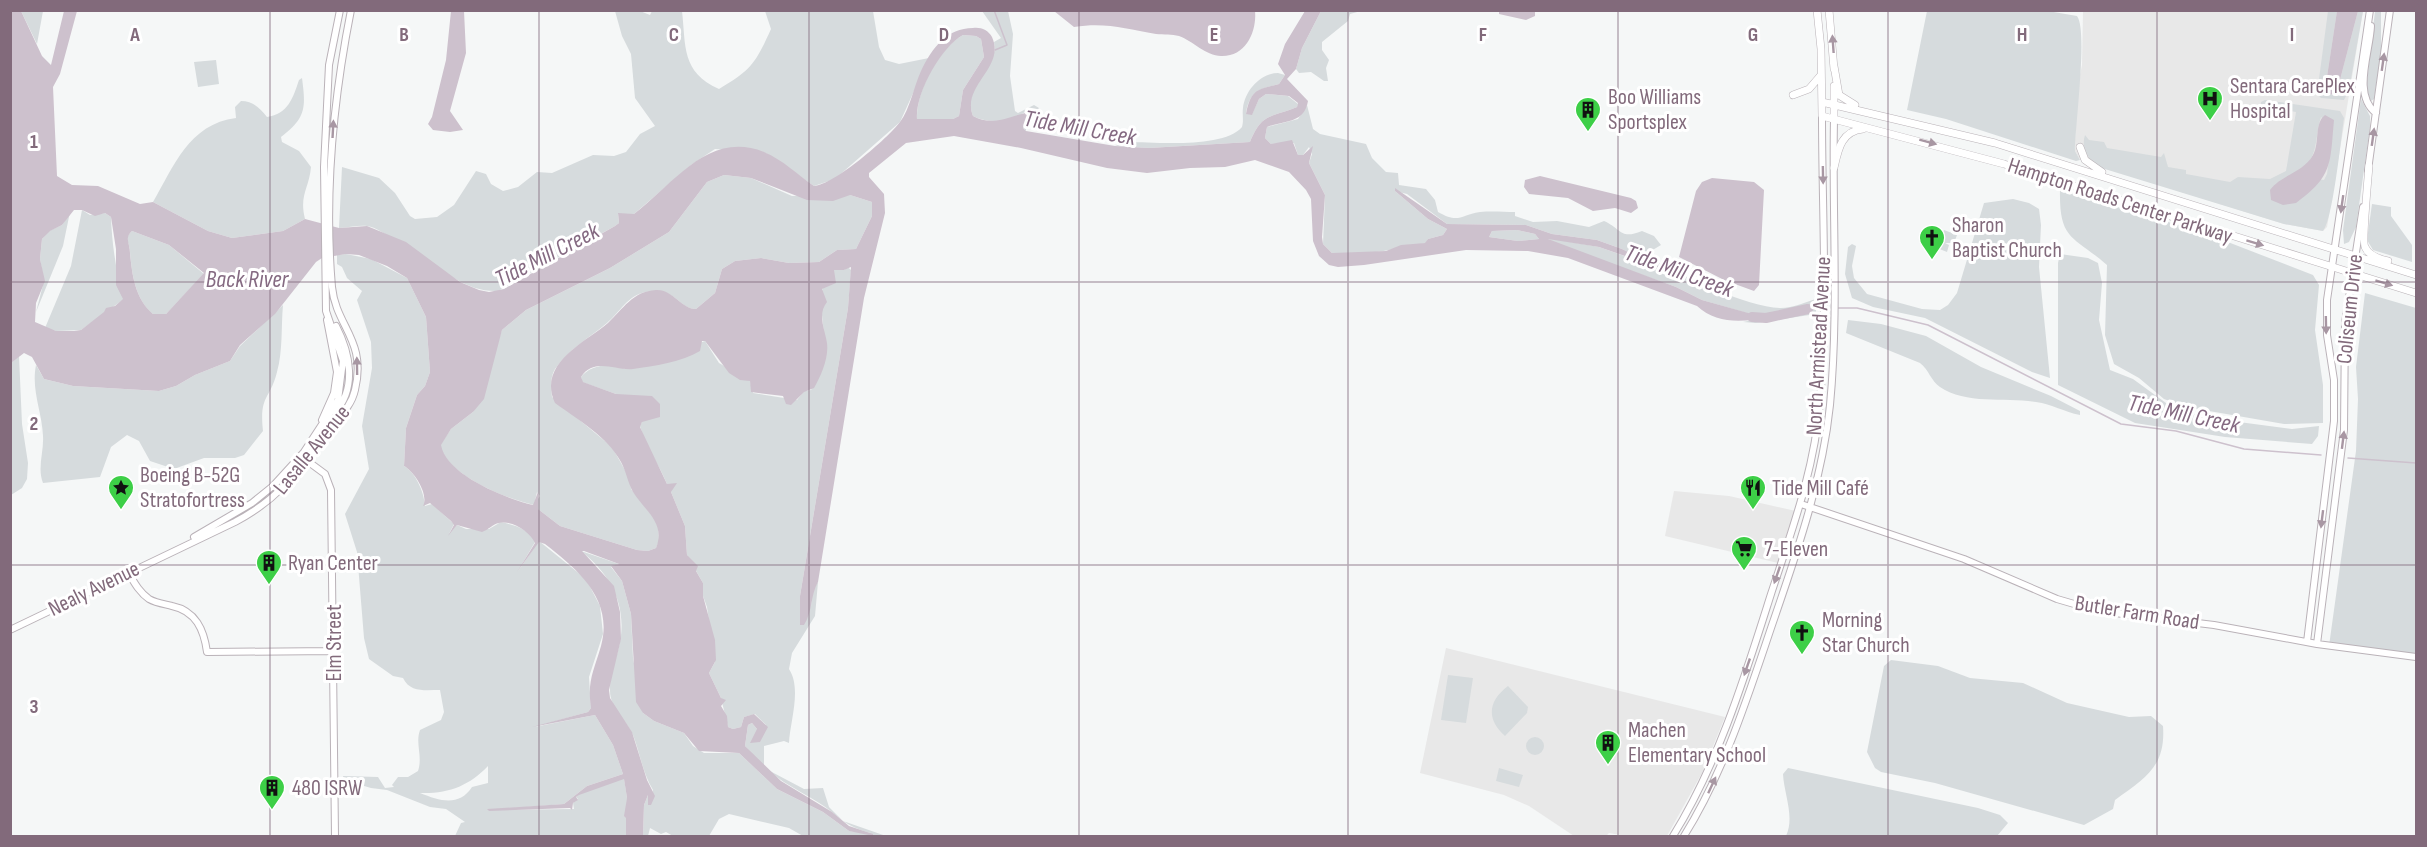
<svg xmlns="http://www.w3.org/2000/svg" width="2427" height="847" font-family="'Sofia Sans Condensed',sans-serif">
	<rect width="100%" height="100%" fill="#f5f7f7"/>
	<path fill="#e8e8e8" d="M2083,11H2363L2327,227L2323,231L2284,224L2080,160L2075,151V141L2078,84L2082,65Z
		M1674,491L1729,496L1796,511L1778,563L1665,536Z
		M1446,648L1725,717L1702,773L1667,836H1626L1609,833L1606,836H1574L1529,806L1504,795L1420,773Z"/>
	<path fill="#d6dbdd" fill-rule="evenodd" d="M21,11H43L37,44Z
		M615,11H640L650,15L652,11H682C686,46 681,72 719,89C752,70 756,62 771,29L765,11H873L879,47L885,60L899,64L929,58L900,122L835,179L814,186L766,153L715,149L691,165L634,214H618L619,223L615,226L498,291C457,293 427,253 392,238C384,234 376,227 367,226C358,225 348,228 339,228L342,167L379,178L395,193L410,216L415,219L437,217L454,205L476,171L486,174L491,184L503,191L518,187L537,172L552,173L593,155L614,156L626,152L640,134L655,126L635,98L631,54L622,36Z
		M982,11H1008L1013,34L1010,76L1015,111L1018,113L1034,105L1039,108L1026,123V131L1023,128L1026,118L1025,112C1011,122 988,124 973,116C964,93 984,70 995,50L994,42L1001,38Z
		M1321,11H1361L1350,14L1348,21L1322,42V50L1329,60L1326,68L1328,81H1324L1311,72L1299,73L1296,69L1302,48Z
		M1927,11L2042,10L2077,16C2088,30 2075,126 2075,151L2080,160L2076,161L1946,119L1907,110Z
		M2328,11H2337L2325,90L2329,94L2336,95L2358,11H2363L2349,90L2344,100L2321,98L2317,94Z
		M2375,11H2381V51L2374,99L2371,101L2366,91Z
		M963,35L976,36L981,39L984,57L963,90L959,116L953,119H917C916,91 939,48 963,35Z
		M216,60L219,84L198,87L194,62Z
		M1278,73L1285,75L1279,84C1260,89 1249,91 1246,114H1252L1259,99L1266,94L1288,96L1298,104L1297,107C1270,118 1262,113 1250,142L1149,148L1115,146L1128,142C1155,142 1223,149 1242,127C1244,120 1242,115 1243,108C1245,90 1261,73 1278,73Z
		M302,78C306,108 306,118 281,137L282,142L299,151L311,167C309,189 299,195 305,219L283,231L232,238L208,231L153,202C174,166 189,124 236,118L235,107L241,101C253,101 260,108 267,117C288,114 293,98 299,80Z
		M2361,99L2370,116V127L2356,227L2349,242L2344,244L2343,230Z
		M2265,100L2340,111L2344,118C2341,138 2333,220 2323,231L2284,224L2095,166C2087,157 2081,147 2085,135L2089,140L2104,142L2107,148L2161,157L2164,153L2168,167L2186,170V174L2230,182L2238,177L2270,179L2286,171L2296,112L2261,106V102ZM2321,117L2333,128L2327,174L2324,180L2292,175C2321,160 2313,143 2321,117Z
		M1307,105L1313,129L1320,134L1366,144L1372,158L1386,172L1398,173L1399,185L1426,189L1435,200L1438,212C1459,224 1460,215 1480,212C1492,211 1504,212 1515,212V216L1533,222L1557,221L1589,227L1604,221C1622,229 1620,240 1642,231L1654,236L1661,245L1651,251L1652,259C1682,275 1748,308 1781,308C1793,308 1805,302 1816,299V314L1756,323L1743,322L1764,318L1702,300L1676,287L1553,243L1548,238L1599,247L1667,271L1622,249L1597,240L1552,234L1526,225L1447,224L1407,194L1395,191L1428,219L1447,229L1443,235L1428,239L1426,243C1404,247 1352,259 1332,253L1323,244L1325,195L1309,163L1312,154L1309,147L1303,155H1298L1294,143L1271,144L1265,138L1267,127L1298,119Z
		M724,175L751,178L792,196L850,195L872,202V216L856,249L837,250L819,262L789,263L761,258L735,261L722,269L715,293L696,309C678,309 676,286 646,292C628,295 620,312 607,323C589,338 569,349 555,369C550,377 551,388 552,397L612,447L630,479L631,489L658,523L659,541L656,548L648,551L637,550L560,526L538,509L536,502L540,496L537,492L534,505C507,499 446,475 440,445L451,429L473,412L502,330L526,310L610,268L669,232L707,182Z
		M2060,190L2202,232L2313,275L2319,285L2315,330L2323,385V423L2284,424L2186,407L2164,399L2139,378L2114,364L2105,335L2107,265C2073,235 2059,241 2060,190Z
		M2013,199L2029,203L2039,209L2041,225L2039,267L2050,378L2032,372L1925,318L1873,307L1852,298L1845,274L1848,247L1852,244L1856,246L1852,266L1854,278L1867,294L1922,309L1940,310L1948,305L1957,293L1984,203Z
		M2372,204L2391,207V216L2412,245V262L2373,250L2367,240Z
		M82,210L90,215L105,213L111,217C112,245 116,272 124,299L81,330L56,331L45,328L71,266Z
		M70,212L63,246L36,312L44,281L40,259L42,239L49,231L62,225Z
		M1517,230L1535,234L1539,239L1518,241L1489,237L1492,231Z
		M1944,230L1957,235L1954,243H1945L1949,245L1947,252L1937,248L1938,243H1943L1939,240Z
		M132,231L169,245L204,274L166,314H153C135,299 132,274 130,252C130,243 123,238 132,231Z
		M346,254L371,259L407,278L426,317L430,372L425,386L417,395L406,428L404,466C416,473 424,492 425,506L432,504L454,524L449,534L457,525L466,529H489L501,522C514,525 530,529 535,542L518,571L539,541L586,579L600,606L603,634L589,677L591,708L588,712L534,727L595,715L613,745L623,774L587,786L564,804L488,810L574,809L573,803L578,799L576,797L579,794L624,778L627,798L626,836H455L461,823L465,822L446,809L430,807L387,790L371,788L344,780L343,776L378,777L385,788L394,787L392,785L398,777H408L418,771C423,756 415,744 420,730L441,720L444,712L440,690C426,690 410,693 403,678L393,676L369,659L364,638L357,552L345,514L369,469L362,426L372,368L371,342L357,300L362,291L347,278L342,267L337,264V255ZM488,766V783L472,787C459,807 440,801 420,793C448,794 469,786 488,766Z
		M2060,254L2088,258L2098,263L2102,283L2099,320L2110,370L2133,379L2166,403L2201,417L2292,429L2319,426L2318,436L2312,444L2225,437L2135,423L2058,385V263Z
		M848,267L851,270L848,308L800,596L811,606L812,592L818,582L815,616L792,653L789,669C802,689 790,721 789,743L784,741L764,746V767L745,746L748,725L752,723L757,729L766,725L755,714L744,717L741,727L733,729L728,727L721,698L709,673L715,662L707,607L703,596V583L687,555L685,526L671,492L673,485L667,484C659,464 646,447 640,426L642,422L616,394L582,382L581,377C590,365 611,362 625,369L705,341L719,363L750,381L753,393L797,400L804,391L811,390C837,355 818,329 822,291C823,284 830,276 834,270H844Z
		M2365,293L2416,308V657L2329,646L2356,451L2358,399L2356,367Z
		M283,305C281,327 283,351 277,372C270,400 259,395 263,431L244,455L235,458H204L174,469L150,461L139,441L127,435L111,447L100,477L43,483C37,468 44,452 43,436C42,411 31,390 36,365L44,379L73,386L159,391L176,386L195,375L230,361L240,346Z
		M1848,320L1881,324L1926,336L1981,367L2051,396L2080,411V415C2064,412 2052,404 2036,402C2006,397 1966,405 1940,387C1931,381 1929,370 1920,363L1846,333Z
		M19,356L22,424L28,463L27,479L22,488L11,495V363Z
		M581,551L619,564L611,567L622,581L631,614L633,658L643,713L654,721L684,733L693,746L704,753H739L777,789L823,812L849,831L871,833C854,829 845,823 833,813C813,796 788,788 768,770L804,789L823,788L829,807L843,821L886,836H803L789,828L729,814L719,819L709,836H673L666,832L661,834L650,828L648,836H643L644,805L648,795L649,805L653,790C643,774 640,753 633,735C627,721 610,708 610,691C609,675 617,658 620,642C627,604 610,574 581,551Z
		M1891,660L1938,666L1970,678L2023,683L2067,703L2129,717L2151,716L2163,726C2166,767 2145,778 2115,800L2113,809L2084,825L1935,783L1881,772L1875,768L1867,752L1884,666Z
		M1448,675L1473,678L1466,723L1441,720Z
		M1508,686L1528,707L1527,713L1505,736C1486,719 1488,701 1508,686Z
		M1526 746a9 9 0 1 1 18 0a9 9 0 1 1-18 0Z
		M1499,768L1523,775L1519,787L1496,781Z
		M1788,768L1978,808L2000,815L2008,823L1997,836H1786C1795,817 1784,794 1783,774Z"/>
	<path fill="#cdc1cd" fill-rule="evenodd" d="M11,10L21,11L42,56L51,65L64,11H77L60,74L53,87L57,176L72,185L98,186L140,204L153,202L208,231L232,238L283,231L305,219L339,228L367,226L406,242L460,282L479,290L489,292L504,289L615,226L619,223L618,213L634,214C674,184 708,130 764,152C783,160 798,175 814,186C834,185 888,138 900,122C910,109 914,86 921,71C932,48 947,28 973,28C981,27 988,30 992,37C1006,68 961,85 973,116C993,127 1010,116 1029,112L1023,128L1026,131L1115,146L1149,148L1250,142C1262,113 1270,118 1297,107L1298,103L1289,96L1266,94L1259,99L1252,115L1246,114C1251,89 1257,90 1279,84L1285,75L1278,64L1285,44L1305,11H1321L1302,48L1296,69L1287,79L1308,101C1304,124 1285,120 1267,127L1265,138L1271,144L1292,140L1298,155H1303L1313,146L1309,163L1325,195L1322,237L1323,244L1332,253L1386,251L1401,245L1425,243L1428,239L1443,235L1447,229L1428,219L1395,191V188L1447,224L1526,225L1552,234L1597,240L1622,249L1668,271L1599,247L1548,239L1676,287L1702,300L1766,318C1741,322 1716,324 1697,306L1568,258L1528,251L1466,250L1364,265L1338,267L1329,265L1319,256L1313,241L1311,199L1306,190L1289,172L1255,160L1225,167L1190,168L1147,173L1107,168L1021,148L954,136L906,143L869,173V177L884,194L885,213L864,298L818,582C810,596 813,611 804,625H800V596L848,308L851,267L844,270H834L836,283L822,289L827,302C817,314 825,330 827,343C829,358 821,376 814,388L804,392L791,405L786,404L783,396L751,392L750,381L740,380L729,373L705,341H702L700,351C682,362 654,366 633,369C616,371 594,357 581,377L583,382L616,394L652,396L660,404V417L642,422L640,427L667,484L677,483L671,492L685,526L687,555L698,566L696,571L703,583V596L715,640L716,660L709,673L721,698L726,700L721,706L727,716L728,727L733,729L741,727L744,717L754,714L768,727L760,742L750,743L757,729L752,723L748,725L745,746L781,781L832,812L849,826L873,834V836L849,831L823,812L777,789L739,753L699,751L684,733L654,721L643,713L636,702L631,614L622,581L611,566L619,564L584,551H582L614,586L620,612L621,639L609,690L610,698L632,732L647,780L655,796L651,805H648V795L644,805L643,836H626V818L624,816L627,798L624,779L579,795L576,797L578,800L573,803L572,810L570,808L489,811L487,809L564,804L587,786L623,774L613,745L595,715L532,727L588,712L591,708C587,680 594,671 601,646C614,599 577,569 545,544L539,542L517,572L535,543C530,532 513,520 499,523C493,524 488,530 482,532L457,525L448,536L454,525L451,521L430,503L423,506C429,495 415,472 404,466L406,428L417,395L425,386L430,372L426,317L407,278L387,266L359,255L346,254L322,258L316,262L275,314L240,345L230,361L195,375L176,386L159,391L73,386L44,379L32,357L24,353L11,363ZM963,35L976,36L981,39L984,57L963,90L959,116L953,119H917C915,94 941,47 963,35ZM724,175L751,178L807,200L833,201L850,195L872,202V216L856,249L837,250L819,262L789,263L761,258L735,261L722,269L715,293L696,309C681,309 673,289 656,290C633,291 623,309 608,323C584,343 537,364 555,403C578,420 607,436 621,462C626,471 628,483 633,492C645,511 666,523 656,548L648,551L637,550L560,526L538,509V492L533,505C507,499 446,475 441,445L451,429L473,412L484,399L502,330L526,310L610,268L669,232L707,182ZM74,210H82L95,216L105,213L111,217L116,249V285L123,299L115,306L106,308L104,312L81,330L74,331H56L35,322L36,303L45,281L40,259L42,239L50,231L62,225ZM1517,230L1535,234L1539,239L1518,241L1489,237L1492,231ZM132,231L169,245L204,273L166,314H153C135,299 132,274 130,253C130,243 124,238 132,231Z
		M1535,10V16L1526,20L1499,14V11Z
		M451,11H464L466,53L450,111L463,130L450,132L433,130L428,124L432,117L446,60Z
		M1255,11C1257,31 1246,57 1221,56C1206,56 1193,41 1179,36C1172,34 1164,35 1156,34C1126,29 1106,22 1074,27L1054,11Z
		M2337,11H2358L2336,95L2329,94L2325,90Z
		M2325,115L2334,120C2330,164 2333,176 2296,203L2283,205L2271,200L2270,190C2282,174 2303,173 2313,155C2320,143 2314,123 2325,115Z
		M1540,176L1631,198L1636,201L1638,208L1631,213L1615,208L1593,211L1568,198L1529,194L1524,187L1525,180Z
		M1712,178L1754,182L1764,190L1759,285L1754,291L1724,280L1679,257L1696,191L1702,182Z"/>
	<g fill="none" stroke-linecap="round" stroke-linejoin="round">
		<path stroke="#cdc1cd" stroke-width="1.5" d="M994,10L1007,45L995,50
			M1838,308H1857L1928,325L2121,424L2176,431L2244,449L2321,455
			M1808,309H1821
			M2348,458L2416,463"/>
		<path stroke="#cdc1cd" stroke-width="10" d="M1752,317L1766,318L1808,309"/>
		<defs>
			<path id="secondary" d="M2371,26C2370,52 2352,95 2376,113
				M2368,170L2390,10
				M335,412C357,388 350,353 336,326
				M322,420L334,393L337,372L327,320
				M306,460L325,474L331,490L335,836
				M1801,504L1964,559L2057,599L2098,611L2214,625L2317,644L2416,657
				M194,537L252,503L273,486L304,452L338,400L343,361L326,311L324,167L329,65L340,10
				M128,572C134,582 139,592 149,599C156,603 164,604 172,606C196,611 204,630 207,652L334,651
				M10,630L235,522C282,497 296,472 327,431C338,417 351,408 355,390C367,340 336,327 332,287C324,194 333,101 351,10
				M2307,642L2334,421V380L2327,335V300L2370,10
				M2317,644L2344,430L2345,323L2363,207
				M1673,836C1719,762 1745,676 1771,594C1792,530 1815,468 1820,401C1828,307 1822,211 1822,116
				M1684,836C1724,772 1747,699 1771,628C1796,555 1822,482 1830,405C1839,311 1832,214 1834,120"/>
			<path id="primary" d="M1817,10L1821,49L1822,116L2004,164L2416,293
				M1829,10L1834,69
				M1834,66L1839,95L1855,105
				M1834,86V120
				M1793,95L1809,89L1821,75
				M1822,102L1995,143L2416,275
				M2080,147L2085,160L2102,172
				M2369,166C2368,178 2362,242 2365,247C2369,256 2379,259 2388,261
				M1834,168C1838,150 1841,131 1863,129"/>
		</defs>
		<use href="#secondary" stroke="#bab2b8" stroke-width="8"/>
		<use href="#primary" stroke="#bab3b8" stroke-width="8"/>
		<use href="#secondary" stroke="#fff" stroke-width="6"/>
		<use href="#primary" stroke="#fff" stroke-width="7"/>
	</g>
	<defs><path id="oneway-solid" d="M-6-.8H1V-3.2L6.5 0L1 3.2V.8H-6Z" transform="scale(1.5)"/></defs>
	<g fill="#a897a3">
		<use href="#oneway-solid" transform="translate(1833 44) rotate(-94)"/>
		<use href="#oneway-solid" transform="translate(2383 62) rotate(-82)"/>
		<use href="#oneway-solid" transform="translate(333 129) rotate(-87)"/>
		<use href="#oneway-solid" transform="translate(2373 137) rotate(-82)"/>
		<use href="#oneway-solid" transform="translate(1928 142) rotate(15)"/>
		<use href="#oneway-solid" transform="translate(1823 175) rotate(89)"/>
		<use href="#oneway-solid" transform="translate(2342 204) rotate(98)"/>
		<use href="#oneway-solid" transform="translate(2255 243) rotate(17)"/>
		<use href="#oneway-solid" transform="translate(2384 283) rotate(17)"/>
		<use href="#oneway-solid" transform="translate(2326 325) rotate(89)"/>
		<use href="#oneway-solid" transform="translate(357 366) rotate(-91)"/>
		<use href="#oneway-solid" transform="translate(2343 440) rotate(-83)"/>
		<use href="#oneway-solid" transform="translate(2322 519) rotate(97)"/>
		<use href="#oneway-solid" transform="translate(1777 575) rotate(109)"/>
		<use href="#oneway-solid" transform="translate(1747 667) rotate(109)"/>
		<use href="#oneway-solid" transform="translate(1712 785) rotate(-65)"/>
	</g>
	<path fill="none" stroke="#826a7b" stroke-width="1.5" stroke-opacity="0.55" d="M270,10V836M539,10V836M809,10V836M1079,10V836M1348,10V836M1618,10V836M1888,10V836M2157,10V836M10,282H2416M10,565H2416"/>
	<defs>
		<symbol id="hospital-pin" viewBox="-11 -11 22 30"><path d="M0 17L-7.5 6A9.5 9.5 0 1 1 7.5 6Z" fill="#3dcf47" stroke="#fff"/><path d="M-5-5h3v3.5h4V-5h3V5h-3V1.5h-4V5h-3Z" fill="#111"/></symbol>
		<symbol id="building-pin" viewBox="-11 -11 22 30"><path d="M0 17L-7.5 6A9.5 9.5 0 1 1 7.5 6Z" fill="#3dcf47" stroke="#fff"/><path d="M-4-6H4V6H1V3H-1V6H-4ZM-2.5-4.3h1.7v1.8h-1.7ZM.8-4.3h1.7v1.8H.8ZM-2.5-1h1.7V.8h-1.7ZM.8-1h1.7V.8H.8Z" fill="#111"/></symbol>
		<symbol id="church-pin" viewBox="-11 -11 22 30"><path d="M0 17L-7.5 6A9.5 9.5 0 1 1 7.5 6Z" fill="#3dcf47" stroke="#fff"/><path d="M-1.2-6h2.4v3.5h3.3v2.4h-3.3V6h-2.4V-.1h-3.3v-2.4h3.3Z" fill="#111"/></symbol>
		<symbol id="sight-pin" viewBox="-11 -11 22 30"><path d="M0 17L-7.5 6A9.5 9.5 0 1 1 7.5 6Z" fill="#3dcf47" stroke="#fff"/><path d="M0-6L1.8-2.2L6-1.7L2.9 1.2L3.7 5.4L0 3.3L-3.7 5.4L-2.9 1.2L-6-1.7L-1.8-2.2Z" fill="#111"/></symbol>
		<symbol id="restaurant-pin" viewBox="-11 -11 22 30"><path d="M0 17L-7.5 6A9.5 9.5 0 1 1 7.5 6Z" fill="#3dcf47" stroke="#fff"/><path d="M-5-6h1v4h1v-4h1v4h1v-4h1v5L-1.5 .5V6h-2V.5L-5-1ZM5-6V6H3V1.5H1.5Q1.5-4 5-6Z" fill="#111"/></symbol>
		<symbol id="supermarket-pin" viewBox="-11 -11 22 30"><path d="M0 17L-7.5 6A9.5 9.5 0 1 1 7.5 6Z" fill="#3dcf47" stroke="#fff"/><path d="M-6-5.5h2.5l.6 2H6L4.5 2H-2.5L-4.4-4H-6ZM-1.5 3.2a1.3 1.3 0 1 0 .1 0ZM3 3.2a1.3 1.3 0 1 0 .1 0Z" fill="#111"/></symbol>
	</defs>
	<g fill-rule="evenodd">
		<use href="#hospital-pin" x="2195" y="84" width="30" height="40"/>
		<use href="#building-pin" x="1573" y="95" width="30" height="40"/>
		<use href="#church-pin" x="1917" y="223" width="30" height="40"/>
		<use href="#sight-pin" x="106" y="473" width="30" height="40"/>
		<use href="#restaurant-pin" x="1738" y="473" width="30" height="40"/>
		<use href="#supermarket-pin" x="1729" y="534" width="30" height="40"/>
		<use href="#building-pin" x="254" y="548" width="30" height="40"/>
		<use href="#church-pin" x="1787" y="618" width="30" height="40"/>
		<use href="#building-pin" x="1593" y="728" width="30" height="40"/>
		<use href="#building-pin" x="257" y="773" width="30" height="40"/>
	</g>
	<g text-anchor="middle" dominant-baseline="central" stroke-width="6" stroke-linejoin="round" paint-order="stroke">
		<g font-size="22" fill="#826a7b" stroke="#fff" text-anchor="start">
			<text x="2230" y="86">Sentara CarePlex<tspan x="2230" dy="25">Hospital</tspan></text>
			<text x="1608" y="97">Boo Williams<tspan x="1608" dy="25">Sportsplex</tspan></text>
			<text x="1952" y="225">Sharon<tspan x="1952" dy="25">Baptist Church</tspan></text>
			<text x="140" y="475">Boeing B-52G<tspan x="140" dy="25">Stratofortress</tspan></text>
			<text x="1772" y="488">Tide Mill Café</text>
			<text x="1764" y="549">7-Eleven</text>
			<text x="288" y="563">Ryan Center</text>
			<text x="1822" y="620">Morning<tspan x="1822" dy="25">Star Church</tspan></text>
			<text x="1628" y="730">Machen<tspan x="1628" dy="25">Elementary School</tspan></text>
			<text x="292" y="788">480 ISRW</text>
		</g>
		<g font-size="22" fill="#826a7b" stroke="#fff">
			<text transform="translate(2120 201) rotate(18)">Hampton Roads Center Parkway</text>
			<text transform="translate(2350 309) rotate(-84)">Coliseum Drive</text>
			<text transform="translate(1819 346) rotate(-87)">North Armistead Avenue</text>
			<text transform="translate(312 450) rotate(-51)">Lasalle Avenue</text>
			<text transform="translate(94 589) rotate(-26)">Nealy Avenue</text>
			<text transform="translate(2137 613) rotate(9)">Butler Farm Road</text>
			<text transform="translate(334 643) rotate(-90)">Elm Street</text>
		</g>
		<g font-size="24" font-style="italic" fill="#856a82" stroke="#fff">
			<text transform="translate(1080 128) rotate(10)">Tide Mill Creek</text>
			<text transform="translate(547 255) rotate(-27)">Tide Mill Creek</text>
			<text transform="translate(1679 271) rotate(20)">Tide Mill Creek</text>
			<text x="247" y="279">Back River</text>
			<text transform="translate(2184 414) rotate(12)">Tide Mill Creek</text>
		</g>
	</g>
	<g font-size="20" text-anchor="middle" font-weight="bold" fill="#826a7b" stroke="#fff" stroke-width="6" stroke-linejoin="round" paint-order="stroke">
		<text x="135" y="41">A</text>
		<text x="404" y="41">B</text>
		<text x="674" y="41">C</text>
		<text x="944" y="41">D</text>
		<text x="1214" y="41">E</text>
		<text x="1483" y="41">F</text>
		<text x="1753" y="41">G</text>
		<text x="2022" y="41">H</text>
		<text x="2292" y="41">I</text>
		<text x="34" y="148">1</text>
		<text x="34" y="430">2</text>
		<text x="34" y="713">3</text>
	</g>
	<rect width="2427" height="847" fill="none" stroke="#826a7b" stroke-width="24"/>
</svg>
